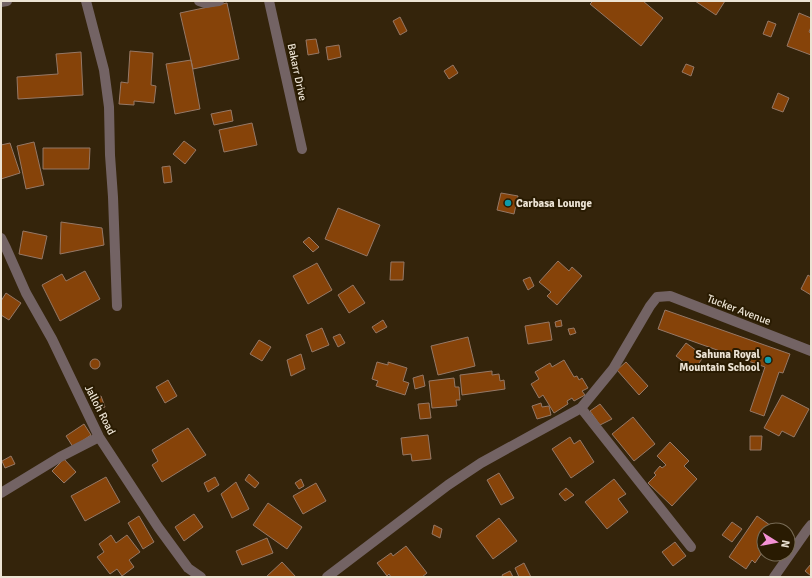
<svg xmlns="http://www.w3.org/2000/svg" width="812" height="578" font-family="Signika,sans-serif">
	<rect width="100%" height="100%" fill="#34240b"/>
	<path fill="#864309" stroke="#957866" d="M593,1H643L663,18L641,46L590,4Z
		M695,1H725L716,15Z
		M227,3L239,59L193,69L180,13Z
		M799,13L811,18V27L809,32L811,33V55L787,46Z
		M400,17L407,31L400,35L393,21Z
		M768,21L776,24L771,37L763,34Z
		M316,39L319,53L308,55L306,40Z
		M339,45L341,57L328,60L326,47Z
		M130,51L153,53L151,85L156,86L154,103L134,101V105L119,104L121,82L128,83Z
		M81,52L83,95L18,99L17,77L58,74L56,54Z
		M191,60L200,109L175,114L166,64Z
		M686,64L694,67L691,76L682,72Z
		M453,65L458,73L449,79L444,71Z
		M778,93L789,98L783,112L772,108Z
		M231,110L233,121L214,125L211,114Z
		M252,123L257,145L224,152L219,130Z
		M184,141L196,150L185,164L173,154Z
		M34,142L44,185L26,189L17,146Z
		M10,143L20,173L1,179V145Z
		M43,148H90L89,169H43Z
		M170,166L172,182L164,183L162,167Z
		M501,193L518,196L514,214L497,210Z
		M338,208L380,225L367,256L325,239Z
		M61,222L102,228L104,245L60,254Z
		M23,231L47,236L42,259L19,254Z
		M309,237L319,247L313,252L303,242Z
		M558,261L569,271L572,267L582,276L557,305L547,296L551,292L539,282Z
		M391,262H404L403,280H390Z
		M317,263L332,290L308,304L293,276Z
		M85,271L100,299L60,321L42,285L62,274L66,281Z
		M808,275L811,277V295L801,289Z
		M530,277L534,286L528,290L523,280Z
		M353,285L365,303L349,313L338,295Z
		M6,293L21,303L9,320L1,315V301Z
		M665,310L790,354L783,373L779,372L764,416L750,411L765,367L658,329Z
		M383,320L387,327L376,333L372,327Z
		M561,320L562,326L556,327L555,322Z
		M549,322L552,340L528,344L525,326Z
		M322,328L329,345L312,352L306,335Z
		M574,328L576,333L570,335L568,329Z
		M340,334L345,343L338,347L333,337Z
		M468,337L475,366L438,375L431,346Z
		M259,340L271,347L262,361L250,354Z
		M686,343L704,356L694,370L676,356Z
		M301,354L305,369L291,376L287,360Z
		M90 364a5 5 0 1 1 10 0a5 5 0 1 1-10 0Z
		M564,360L574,377L577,376L579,380L582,378L588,388L582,391L585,395L574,401L572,398L567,401L568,404L554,413L543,395L539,398L531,384L539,379L535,372L550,363L552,367Z
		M377,362L388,365V362L407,368L403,381L409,383L405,395L376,386L378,381L372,379Z
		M626,362L648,386L639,395L617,370Z
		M492,371V375L499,374L500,381L504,380L505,389L462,395L460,375Z
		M423,375L425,386L415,389L413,378Z
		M454,378L455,387H459L460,400H456L457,406L432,408L429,381Z
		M168,380L177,396L165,403L156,387Z
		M782,395L809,409L794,437L782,431L779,436L764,428Z
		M101,396L105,407L96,410L92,399Z
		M429,403L431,418L420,419L418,404Z
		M541,403L542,407L549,406L551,415L537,419L532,406Z
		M600,404L612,419L600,425L590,411Z
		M633,417L655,444L634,461L612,434Z
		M84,424L91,435L73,447L66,436Z
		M188,428L206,455L162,482L152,465L158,461L152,450Z
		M428,435L431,459L412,461L411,454L403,455L401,438Z
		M750,436H762L761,450H750Z
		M570,437L574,444L580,440L594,462L571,478L552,449Z
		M670,442L689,461L684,466L697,479L672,506L648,483L656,475L654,473L660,466L662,468L666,465L657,456Z
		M11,456L15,464L5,468L2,461Z
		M64,459L76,472L64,483L52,471Z
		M499,473L514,498L501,505L487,480Z
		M249,474L259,483L255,488L245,480Z
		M106,477L120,502L85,521L71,496Z
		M215,477L219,485L208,492L204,483Z
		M301,479L304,486L299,489L295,483Z
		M614,479L626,494L618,499L628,512L607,529L585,502Z
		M236,482L249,509L232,518L221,494Z
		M316,483L326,501L303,514L293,496Z
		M566,488L574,495L565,501L559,494Z
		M268,503L302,527L287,549L253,525Z
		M194,514L203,527L184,541L175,527Z
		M139,516L154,542L143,549L128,523Z
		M757,516L777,530H764V550L755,563L752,560L746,569L729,557Z
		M499,518L517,541L493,559L476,536Z
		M732,522L742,529L732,542L722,535Z
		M434,525L442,529L440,538L432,534Z
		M111,535L116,543L127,535L140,552L129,560L134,567L122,576L117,569L110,574L97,557L104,552L99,544Z
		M267,538L273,553L242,565L236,551Z
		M675,542L686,556L673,566L662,552Z
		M406,546L427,573L422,577H391L389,574L387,576L377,563L391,553L393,556Z
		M282,562L296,577H266Z
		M524,563L531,577H519L515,568Z
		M811,564V576L805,571Z
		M510,571L513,577H503L502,575Z"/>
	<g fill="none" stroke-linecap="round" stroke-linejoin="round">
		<path stroke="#736364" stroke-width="10" d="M86,1L104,70L109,107L110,155L113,197L117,306
			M199,1L205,3L219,1
			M269,1L302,149
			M1,2L7,1
			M1,238L6,248L26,293L52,339L99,437L158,527L188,568L201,577
			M581,408L691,547
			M1,493L60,457L99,437
			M327,577L448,485L481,463L581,408L613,369L650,306L657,297L670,296L811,351
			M774,577L807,530L811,525"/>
	</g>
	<g fill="#0f9aa8" stroke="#291b02" stroke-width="1.5">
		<circle cx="508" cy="203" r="4"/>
		<circle cx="768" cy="360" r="4"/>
	</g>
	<g text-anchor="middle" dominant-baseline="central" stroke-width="4" stroke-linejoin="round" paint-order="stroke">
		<g font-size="11" fill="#ece3d4" stroke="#291b02">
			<text transform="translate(297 72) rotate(78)">Bakarr Drive</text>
			<text transform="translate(739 310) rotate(21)">Tucker Avenue</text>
			<text transform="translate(100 410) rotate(63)">Jalloh Road</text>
		</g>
		<g font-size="11" font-weight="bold" fill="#ece3d4" stroke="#291b02" text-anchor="start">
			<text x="516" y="203">Carbasa Lounge</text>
			<text x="760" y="354" text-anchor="end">Sahuna Royal<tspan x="760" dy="13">Mountain School</tspan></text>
		</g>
	</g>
	<rect width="812" height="578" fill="none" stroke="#ece3d4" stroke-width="4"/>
	<g transform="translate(776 542) rotate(101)"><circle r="19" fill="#291b02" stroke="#776b56"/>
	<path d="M0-3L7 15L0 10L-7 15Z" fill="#f491d4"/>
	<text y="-6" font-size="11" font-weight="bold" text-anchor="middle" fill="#ece3d4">N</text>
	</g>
</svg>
